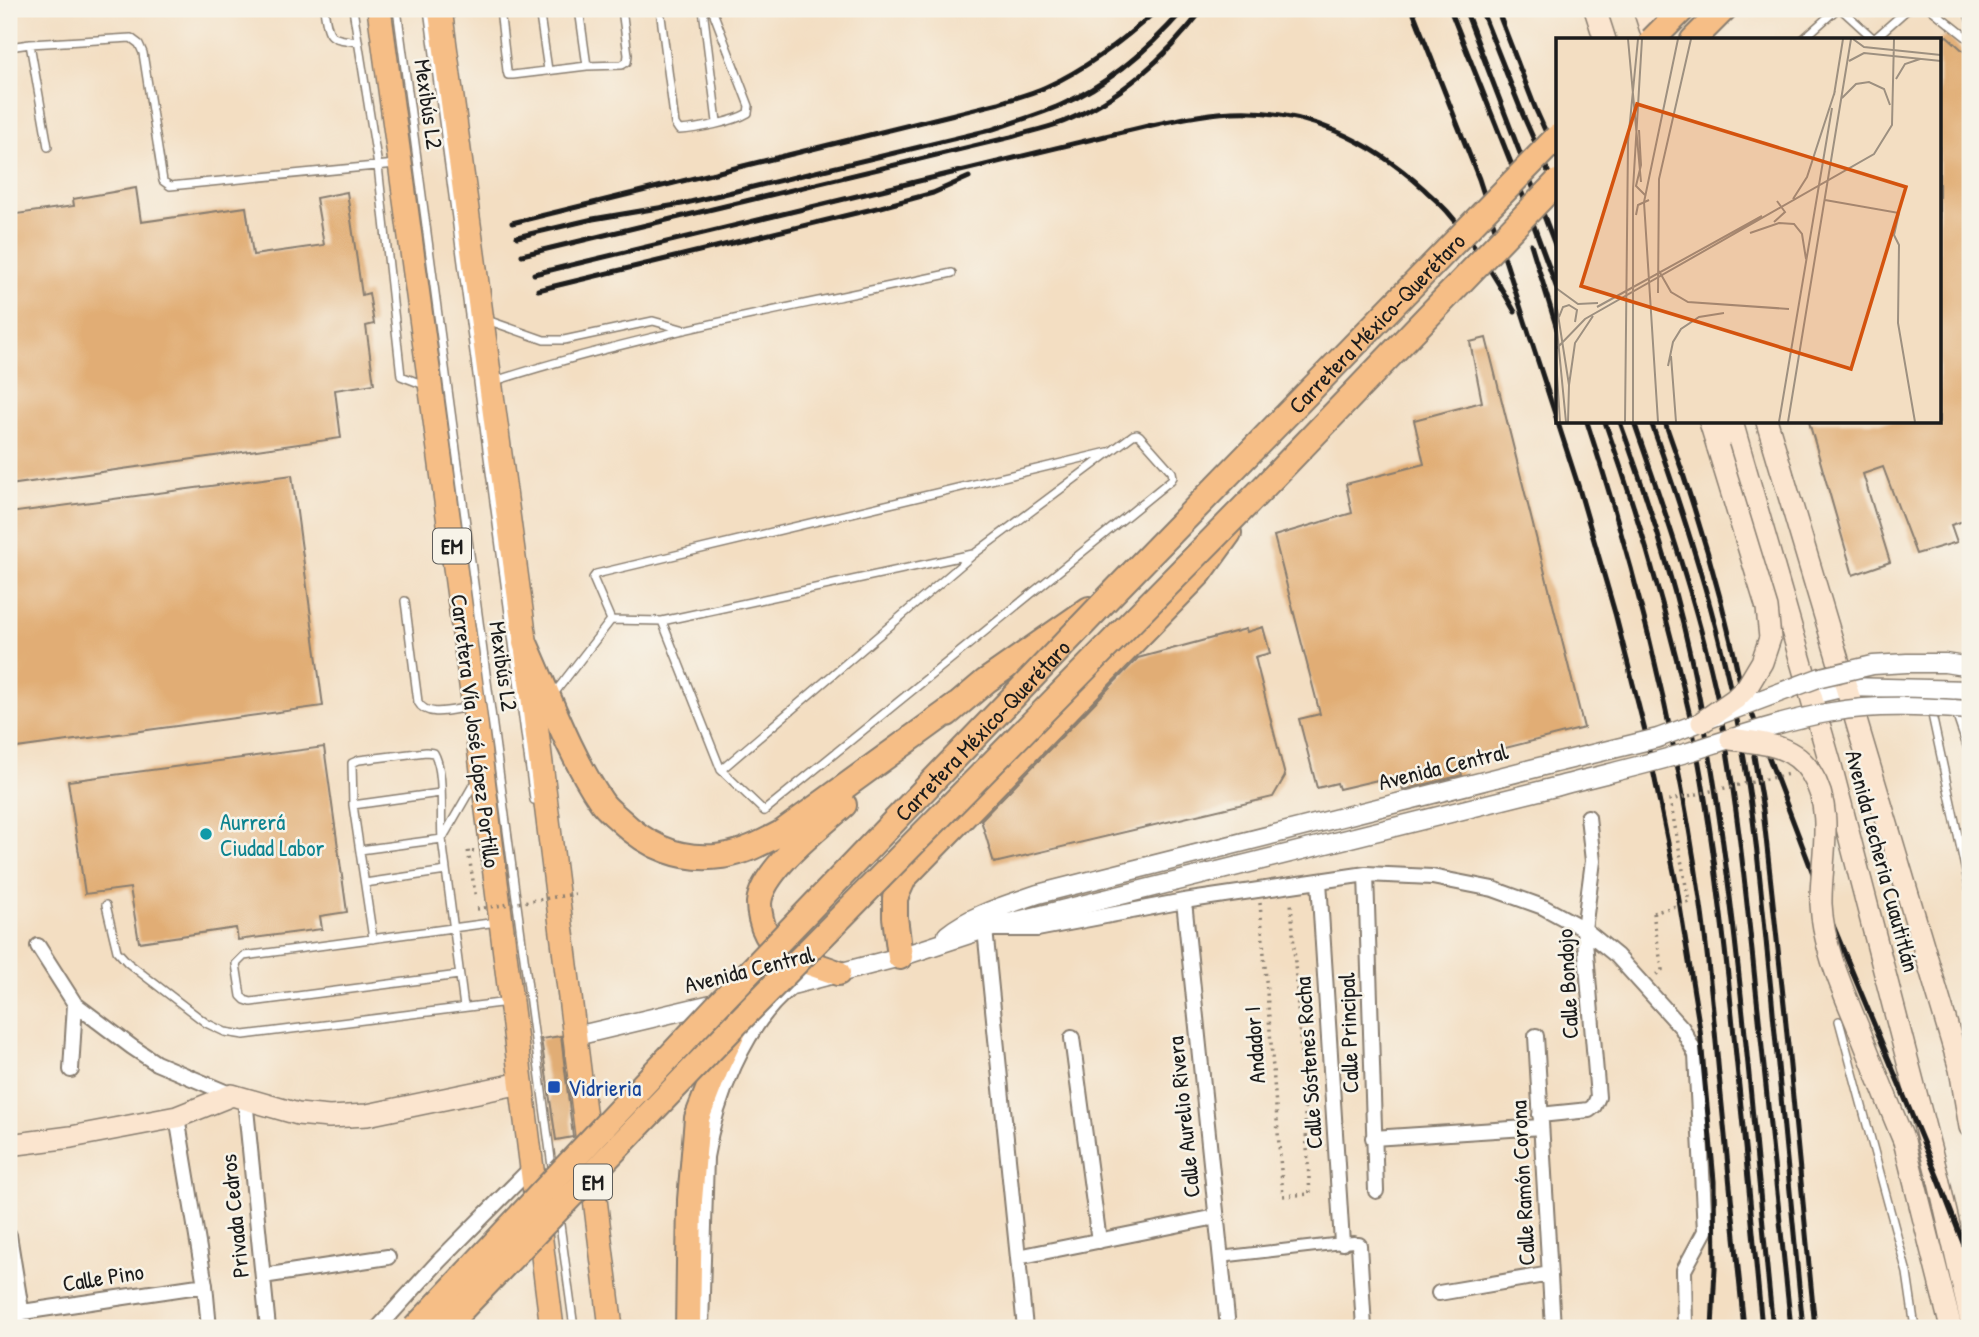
<svg xmlns="http://www.w3.org/2000/svg" width="1979" height="1337" font-family="'Patrick Hand',sans-serif">
	<rect width="100%" height="100%" fill="#f7f3e8"/>
	<filter id="ink" filterUnits="userSpaceOnUse"><feTurbulence type="fractalNoise" baseFrequency=".0143" numOctaves="2"/><feDisplacementMap in="SourceGraphic" scale="14" xChannelSelector="R" yChannelSelector="G"/><feConvolveMatrix kernelMatrix="1 2 1 2 8 2 1 2 1" color-interpolation-filters="sRGB"/></filter>
	<filter id="wash" filterUnits="userSpaceOnUse"><feTurbulence type="fractalNoise" baseFrequency=".00686" numOctaves="4" result="noise"/><feDisplacementMap in="SourceGraphic" scale="28" xChannelSelector="R" yChannelSelector="G"/><feGaussianBlur stdDeviation="1.57" result="paint"/><feColorMatrix in="noise" values="0 0 0 0 0 0 0 0 0 0 0 0 0 0 0 0 0 1.4 0 .05"/><feComposite in="paint" operator="in"/></filter>
	<g filter="url(#wash)">
		<rect width="100%" height="100%" fill="#f3dec2"/>
		<g id="blocks">
			<path fill="#e1ad75" d="M1947,36L1970,57V519L1951,525L1957,542L1916,554L1883,467L1863,474L1890,562L1853,575L1809,422H1939V39Z
				M136,188L141,222L246,207L253,255L324,245L316,198L347,192L362,295L369,293L374,324L366,326L374,384L335,390L341,438L9,485V215L74,206L73,199Z
				M1486,338L1584,728L1458,760L1462,775L1403,790L1399,775L1339,789L1337,783L1317,788L1299,719L1320,714L1274,536L1352,513L1346,484L1424,464L1414,420L1482,402L1470,342Z
				M292,475L323,706L9,749V513Z
				M1263,627L1270,653L1255,657L1285,776L1273,797L994,863L981,820L1138,658L1246,629L1247,632Z
				M324,747L347,912L320,916L322,929L238,940L236,928L139,942L130,888L85,894L68,781Z
				M561,1036L573,1137L556,1140L541,1039Z"/>
		</g>
	</g>
	<g filter="url(#ink)">
		<use href="#blocks" fill-opacity="0" stroke="#887d6f" stroke-width="2"/>
		<g fill="none" stroke-linecap="round" stroke-linejoin="round">
			<defs>
				<path id="service" d="M324,9C329,39 328,38 358,42
					M353,9L378,166L401,376L427,386
					M397,9L553,1174
					M428,9L534,800
					M500,9L507,71L508,75H513L587,66L622,65L627,62L628,55L622,9
					M539,9L548,70
					M579,9L587,66
					M660,9L675,124L679,130C697,129 733,122 748,113L749,106L712,9
					M703,9L717,122
					M1841,9L1875,40
					M1931,9L1970,40
					M1967,9L1970,20
					M1802,40L1837,9
					M1873,40L1908,9
					M30,44L48,147
					M9,47L30,44L131,38L139,44L143,53L163,181L170,186L396,164
					M487,320L544,340H564L653,321L685,330
					M495,381C644,333 800,306 952,273
					M405,601L418,702C427,719 454,709 470,707
					M611,620L593,578L596,574L1108,452
					M662,621L973,554
					M1948,690L1970,755
					M553,695L611,620L662,621L721,770L764,811L1171,480L1173,477L1172,472L1140,436L1137,434L1133,435L974,554L721,770
					M1931,710L1970,891
					M353,805L440,793
					M360,850L442,839L472,787L477,782
					M365,883L446,871
					M106,905L117,951L128,963L206,1023L225,1032L244,1035L508,1002
					M373,939L353,805L352,763L359,760L426,752L434,753C445,772 440,814 442,839L464,1007
					M459,975L251,1002L245,1000L241,996L236,964L244,956L497,922
					M1839,1021L1907,1273L1915,1328
					M559,1217L574,1328"/>
				<path id="pedestrian" d="M1220,1257L1342,1243L1354,1242L1359,1245"/>
				<path id="minor" d="M1366,874L1376,1191
					M1319,881L1342,1243
					M1184,901L1228,1328
					M38,946L75,1004L132,1047L156,1063L232,1095
					M1536,1036L1553,1328
					M1072,1038L1099,1241
					M71,1070L75,1004
					M245,1099L268,1328
					M1540,1115L1589,1110L1594,1106L1598,1097L1584,929L1593,861L1588,817
					M177,1117L205,1285L209,1328
					M1373,1138L1541,1127
					M9,1235L24,1328
					M1359,1245L1364,1328
					M1018,1257L1216,1217
					M263,1276L388,1257
					M1439,1293L1550,1274
					M9,1314L205,1285
					M378,1328L439,1261L532,1167
					M701,1328L706,1157C715,1102 744,1025 789,989
					M1025,1328L985,929H1037L1184,901L1366,874L1432,877L1493,889L1543,907L1584,929L1617,956L1682,1028L1696,1055L1705,1231L1684,1270L1685,1328"/>
				<path id="tertiary" d="M1811,695L1846,687L1970,690
					M947,935C973,914 1007,905 1038,894L1551,764
					M576,1036L796,984L900,957L985,929L1555,787"/>
				<path id="secondary" d="M1595,9L1605,40
					M1644,9L1654,40
					M1710,422L1718,448
					M1732,422L1830,762L1938,1178L1970,1317
					M1767,422L1960,1069L1970,1127
					M1904,1141L1951,1328
					M9,1145L71,1137L177,1117L232,1095L298,1114L329,1117L367,1115L522,1083"/>
				<path id="primary" d="M379,9L474,707L552,1328
					M440,9L533,699L611,1328"/>
				<path id="trunk" d="M1693,40L1724,9
					M525,643C548,694 570,756 601,801C606,809 614,814 620,820C648,847 683,862 722,856C743,853 762,843 781,833L957,705
					M947,714L986,681L1089,609
					M900,957L895,917V898L904,878L1200,573L1229,533
					M838,973C818,965 794,960 777,947C769,941 763,929 761,919C760,915 759,908 759,903C762,870 820,827 844,805
					M688,1328L690,1200L697,1118L718,1064L735,1029"/>
			</defs>
			<use href="#service" stroke="#887d6f" stroke-width="10"/>
			<use href="#pedestrian" stroke="#887d6f" stroke-width="14"/>
			<use href="#minor" stroke="#887d6f" stroke-width="18"/>
			<use href="#tertiary" stroke="#887d6f" stroke-width="21"/>
			<use href="#secondary" stroke="#887d6f" stroke-width="24"/>
			<use href="#primary" stroke="#887d6f" stroke-width="26"/>
			<use href="#trunk" stroke="#887d6f" stroke-width="28"/>
			<path stroke="#887d6f" stroke-width="3.5" stroke-dasharray="2 5" stroke-linecap="butt" d="M474,851L468,850L476,899
				M1260,903L1283,1196L1310,1194L1291,901
				M1653,913L1662,970L1654,976"/>
			<use href="#service" stroke="#fff" stroke-width="7"/>
			<use href="#pedestrian" stroke="#fff" stroke-width="10"/>
			<use href="#minor" stroke="#fff" stroke-width="14"/>
			<use href="#tertiary" stroke="#fff" stroke-width="18"/>
			<use href="#secondary" stroke="#fbe5cf" stroke-width="21"/>
			<use href="#primary" stroke="#f6be86" stroke-width="23"/>
			<use href="#trunk" stroke="#f6be86" stroke-width="24"/>
			<path stroke="#1c1c1c" stroke-width="5" d="M1412,9L1479,179L1578,485L1615,613L1645,731L1676,882L1700,1030L1714,1181L1715,1268L1712,1328
				M1450,9L1511,163L1557,289
				M1465,9L1557,250
				M1481,9L1523,115L1557,192
				M1497,9L1536,110L1557,157
				M512,223L999,103C1014,98 1031,94 1046,87C1088,68 1124,40 1158,9
				M517,237L593,219L682,204L990,130C1014,122 1038,115 1061,105C1110,84 1150,48 1184,9
				M1531,244L1557,329
				M522,255L1011,137C1028,132 1047,128 1063,122C1122,98 1165,58 1203,9
				M534,274L1122,132C1158,124 1195,114 1232,112C1305,108 1371,141 1424,189C1431,196 1440,203 1447,211C1474,242 1495,277 1515,312
				M538,290L881,207L933,193L969,177
				M1587,422C1639,580 1678,742 1701,906C1709,962 1714,1019 1719,1075C1727,1159 1736,1244 1744,1328
				M1605,422C1639,517 1667,614 1689,712C1708,802 1719,894 1729,985C1741,1099 1751,1214 1762,1328
				M1620,422C1644,488 1666,556 1683,624C1707,722 1721,822 1733,922C1749,1057 1759,1193 1773,1328
				M1634,422C1666,514 1698,606 1718,701C1737,797 1746,894 1756,990C1768,1103 1780,1216 1791,1328
				M1651,422C1690,531 1725,643 1744,759C1757,835 1763,913 1771,990C1781,1103 1792,1216 1803,1328
				M1665,422C1698,513 1725,606 1744,701
				M1743,690L1830,918L1938,1178L1970,1261
				M1754,756L1763,810L1785,1014L1815,1328"/>
			<defs>
				<path id="tertiary-bridge" d="M1551,764L1658,738L1821,677L1873,665L1907,663H1945L1970,667
					M1555,787C1600,775 1645,765 1689,752C1736,737 1784,720 1832,712C1878,704 1924,707 1970,710"/>
				<path id="secondary-bridge" d="M1702,722L1735,699L1747,687L1762,662L1770,638L1767,608L1718,448
					M1731,739C1762,743 1793,744 1811,773C1836,812 1820,861 1821,904C1823,947 1842,988 1858,1027C1873,1065 1888,1103 1904,1141"/>
				<g id="trunk-bridge">
					<path d="M1652,40L1683,9"/>
					<path id="s1" d="M415,1328L715,1008L1113,593L1557,137"/>
					<path d="M444,1328L738,1022L1261,490L1557,182"/>
				</g>
			</defs>
			<use href="#tertiary-bridge" stroke="#887d6f" stroke-width="21" stroke-linecap="butt"/>
			<use href="#secondary-bridge" stroke="#887d6f" stroke-width="24" stroke-linecap="butt"/>
			<use href="#trunk-bridge" stroke="#887d6f" stroke-width="28" stroke-linecap="butt"/>
			<path stroke="#887d6f" stroke-width="3.5" stroke-dasharray="2 5" stroke-linecap="butt" d="M477,909L575,894
				M1653,913L1689,902L1670,800L1789,774"/>
			<use href="#tertiary-bridge" stroke="#fff" stroke-width="18"/>
			<use href="#secondary-bridge" stroke="#fbe5cf" stroke-width="21"/>
			<use href="#trunk-bridge" stroke="#f6be86" stroke-width="24"/>
		</g>
	</g>
	<circle fill="#0f9aa8" stroke="#f7f3e8" stroke-width="2.5" cx="206" cy="834" r="7"/>
	<rect fill="#1a4fb4" stroke="#f7f3e8" stroke-width="2.5" x="547" y="1080" width="14" height="14" rx="3.5"/>
	<g text-anchor="middle" dominant-baseline="central" stroke-width="5" stroke-linejoin="round" paint-order="stroke">
		<g fill="#f7f3e8" stroke="#5e5c59" stroke-width="2">
			<rect x="433" y="528.5" width="38" height="35" rx="5"/>
			<rect x="574" y="1164.5" width="38" height="35" rx="5"/>
		</g>
		<g font-size="21" font-weight="bold" fill="#1c1c1c">
			<text x="452" y="546">EM</text>
			<text x="593" y="1182">EM</text>
		</g>
		<g font-size="23" fill="#1c1c1c" stroke="#f7f3e8">
			<text transform="translate(429 104) rotate(82)">Mexibús L2</text>
			<text stroke="none"><textPath href="#s1" startOffset="1391">Carretera México-Querétaro</textPath></text>
			<text transform="translate(504 666) rotate(82)">Mexibús L2</text>
			<text stroke="none"><textPath href="#s1" startOffset="824">Carretera México-Querétaro</textPath></text>
			<text transform="translate(476 731) rotate(83)">Carretera Vía José López Portillo</text>
			<text transform="translate(1443 766) rotate(-14)">Avenida Central</text>
			<text transform="translate(1883 861) rotate(75)">Avenida Lecheria Cuautitlán</text>
			<text transform="translate(749 969) rotate(-14)">Avenida Central</text>
			<text transform="translate(1567 984) rotate(-93)">Calle Bondojo</text>
			<text transform="translate(1348 1033) rotate(-92)">Calle Principal</text>
			<text transform="translate(1254 1045) rotate(-94)">Andador I</text>
			<text transform="translate(1308 1063) rotate(-94)">Calle Sóstenes Rocha</text>
			<text transform="translate(1183 1117) rotate(-96)">Calle Aurelio Rivera</text>
			<text transform="translate(1522 1183) rotate(-93)">Calle Ramón Corona</text>
			<text transform="translate(234 1216) rotate(-96)">Privada Cedros</text>
			<text transform="translate(103 1277) rotate(-9)">Calle Pino</text>
		</g>
		<g font-size="23" fill="#0d838f" stroke="#f7f3e8" text-anchor="start">
			<text x="220" y="821">Aurrerá<tspan x="220" dy="26">Ciudad Labor</tspan></text>
		</g>
		<g font-size="23" fill="#164399" stroke="#f7f3e8" text-anchor="start">
			<text x="568" y="1087">Vidrieria</text>
		</g>
	</g>
	<g transform="translate(1556 38)">
		<rect width="385" height="385" fill="#f3dec2"/>
		<path fill="none" stroke="#9d9080" stroke-width="2" d="M72,1L85,144M297,1L308,9L385,17M293,23L308,15L385,23M340,41L349,26L364,21M278,57L287,1M286,60L300,46L313,44L328,51L334,67M83,92L85,127L80,148L90,158M237,161L251,139L279,53M269,162L343,175L338,197L343,207L342,285L359,384M80,177L82,167L93,162M218,184L229,174L221,163M194,195L223,185L238,186L246,196L250,221M103,233L115,254L132,264L233,271M0,250L22,266L42,265M102,255L103,141L135,1M0,264L13,347L12,384M41,269L206,178M3,279L7,269L13,267L21,272L19,284M0,281L10,384M0,311L29,281L318,116L336,87L338,1M115,318L120,384M0,321L4,384M112,328L117,304L125,291L143,279L168,275M13,347L19,305L37,278M0,354V380M69,384L72,104L82,1M77,384V151L86,1M102,384L88,164L122,1M223,384L276,70M232,384L295,1"/>
		<path fill="#d4530e" fill-opacity="0.15" stroke="#d4530e" stroke-width="3.5" d="M81,66L350,149L295,331L25,248Z"/>
		<rect width="385" height="385" fill="none" stroke="#1c1c1c" stroke-width="3.5"/>
	</g>
	<rect width="1979" height="1337" fill="none" stroke="#f7f3e8" stroke-width="35"/>
</svg>
